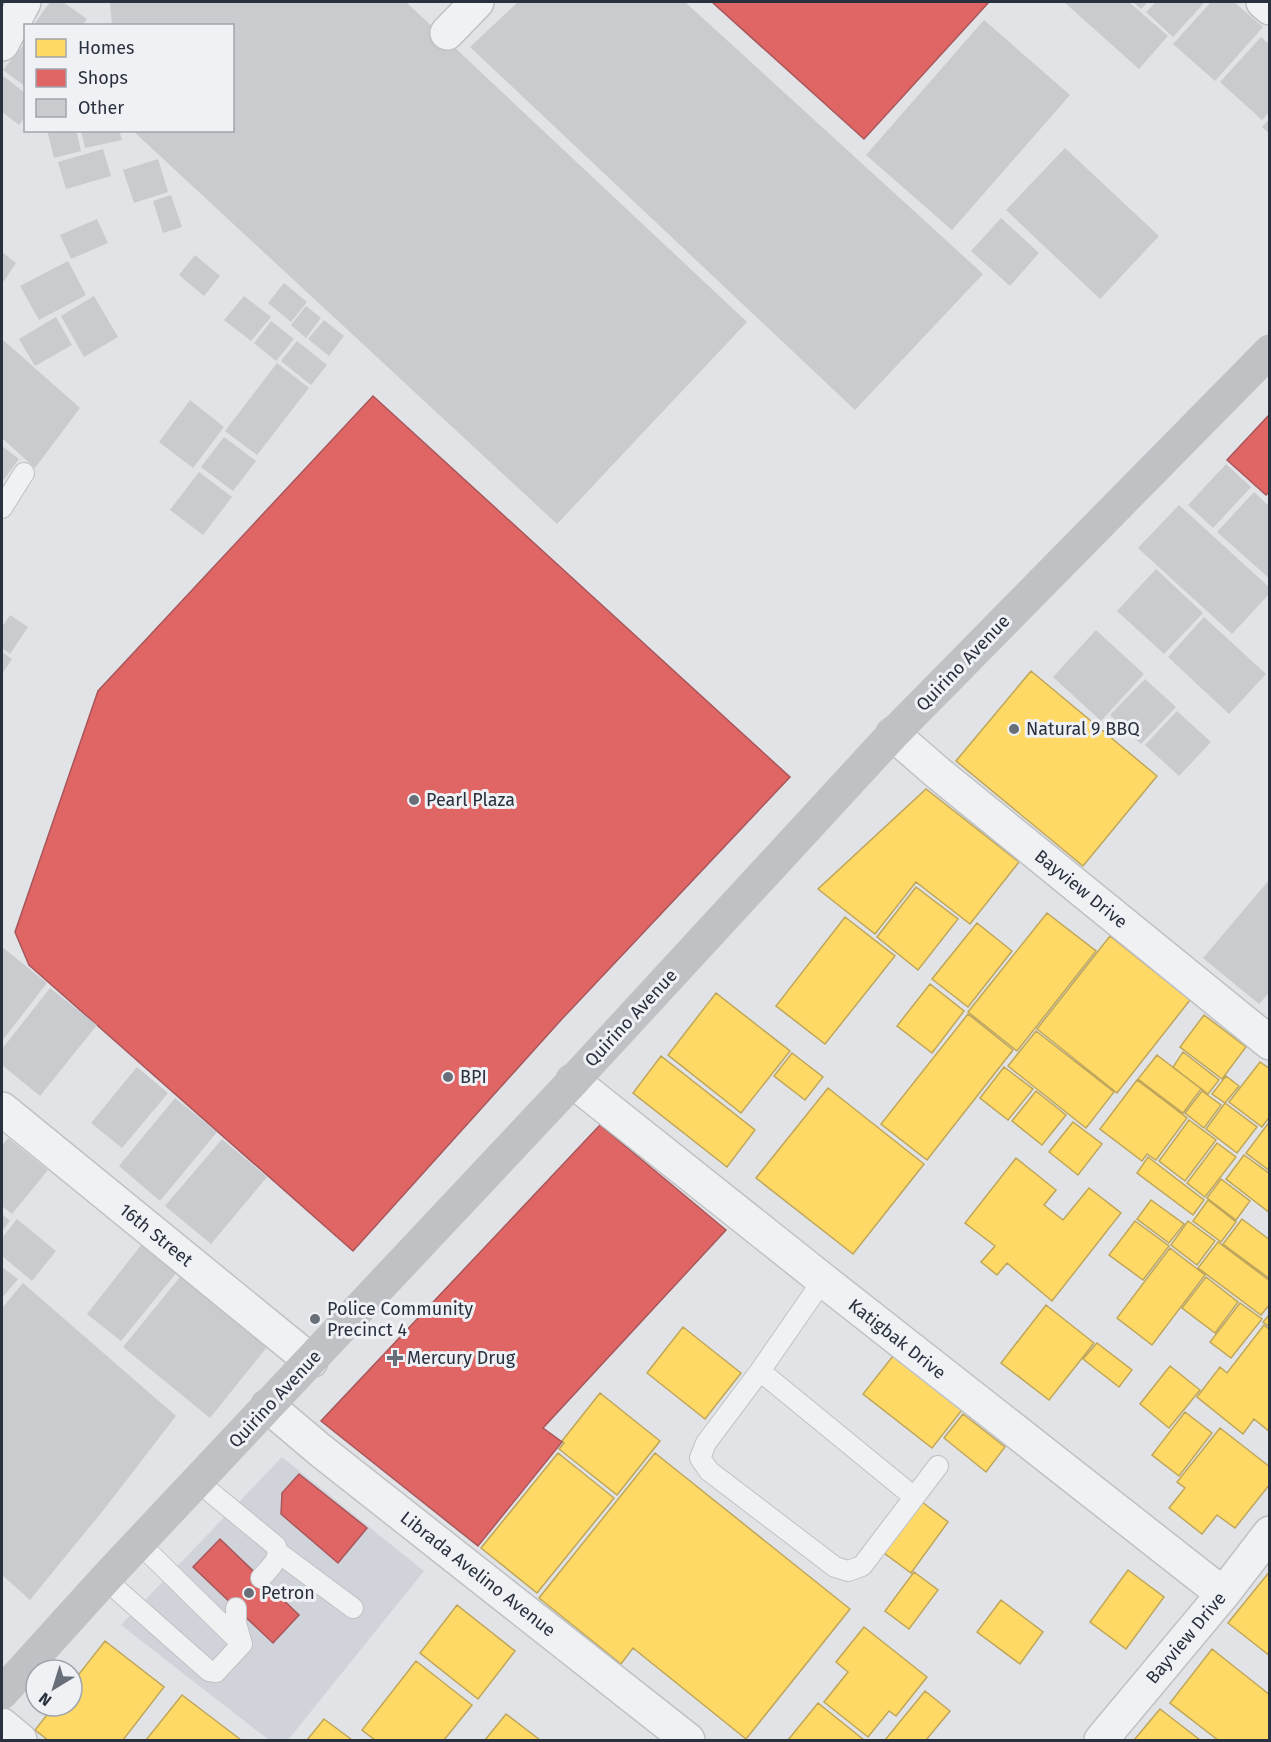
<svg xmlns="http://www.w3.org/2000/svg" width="1271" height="1742" font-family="'Fira Sans',sans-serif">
	<rect width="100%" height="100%" fill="#e1e3e6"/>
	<path fill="#d0d3d9" d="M282,1457L424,1571L288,1740H269L121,1625Z"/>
	<path fill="#ffd966" stroke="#bfa65a" stroke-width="1.5" d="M1031,671L1157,776L1083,866L956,761Z
		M926,789L1019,862L970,924L916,882L875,934L818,889Z
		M916,887L958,919L918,970L877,937Z
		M1047,913L1096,951L1017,1051L968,1012Z
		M845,917L895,956L825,1044L776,1006Z
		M977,923L1012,951L968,1007L932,979Z
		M1110,936L1190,1000L1117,1093L1037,1029Z
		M930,984L964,1011L932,1053L897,1026Z
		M716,993L790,1051L741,1113L668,1055Z
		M968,1014L1013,1050L927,1160L881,1124Z
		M1204,1015L1246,1047L1222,1079L1180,1047Z
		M1036,1031L1114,1092L1086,1128L1008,1066Z
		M1183,1052L1219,1080L1208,1094L1173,1067Z
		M792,1053L823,1077L805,1100L774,1076Z
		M1157,1055L1201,1089L1183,1113L1138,1079Z
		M661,1056L755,1130L727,1167L633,1093Z
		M1260,1062L1270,1069V1116L1262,1127L1229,1102Z
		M1004,1067L1033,1089L1008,1120L980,1098Z
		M1226,1076L1239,1086L1225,1103L1212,1094Z
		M1137,1080L1187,1118L1156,1160L1147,1154L1142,1161L1100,1129Z
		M828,1088L924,1164L853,1254L756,1178Z
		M1036,1091L1066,1115L1042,1145L1012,1121Z
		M1202,1091L1221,1105L1204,1128L1185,1113Z
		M1225,1103L1257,1127L1237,1153L1206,1129Z
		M1189,1120L1216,1140L1185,1181L1159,1161Z
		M1270,1121V1171L1246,1153Z
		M1073,1122L1102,1144L1078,1175L1049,1152Z
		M1217,1143L1236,1157L1205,1197L1187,1183Z
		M1244,1155L1270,1174V1213L1226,1179Z
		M1148,1157L1204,1200L1193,1215L1137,1173Z
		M1016,1158L1056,1190L1044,1205L1063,1220L1089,1188L1121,1213L1052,1301L1007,1263L997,1275L981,1262L995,1246L965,1223Z
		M1221,1179L1250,1201L1236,1220L1207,1198Z
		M1151,1200L1184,1224L1169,1243L1137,1219Z
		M1208,1200L1236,1222L1221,1242L1193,1221Z
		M1242,1219L1270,1240V1279L1223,1244Z
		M1135,1221L1169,1246L1143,1280L1109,1255Z
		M1188,1221L1215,1241L1197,1265L1171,1245Z
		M1218,1242L1270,1281V1304L1261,1315L1198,1268Z
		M1170,1248L1205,1275L1152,1345L1117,1318Z
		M1206,1277L1238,1302L1215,1333L1182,1308Z
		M1240,1303L1262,1319L1231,1358L1210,1342Z
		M1046,1305L1094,1343L1049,1400L1001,1363Z
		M1270,1314V1327L1263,1322Z
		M1264,1325L1270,1330V1432L1254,1419L1243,1434L1197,1397L1220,1367L1227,1373Z
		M683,1327L741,1373L705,1419L647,1373Z
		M1097,1343L1132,1370L1119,1387L1083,1359Z
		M893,1356L962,1410L932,1448L863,1394Z
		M1170,1366L1200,1390L1169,1428L1140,1404Z
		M600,1393L660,1441L617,1495L559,1449L564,1443L562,1441Z
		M1185,1412L1212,1433L1179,1476L1152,1455Z
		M963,1414L1005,1447L986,1472L944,1438Z
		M1220,1428L1270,1467V1484L1235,1528L1217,1515L1202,1534L1169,1508L1185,1488L1177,1482Z
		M558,1453L614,1498L537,1593L481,1548Z
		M655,1453L850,1609L746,1739L633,1648L621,1664L539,1598Z
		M922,1502L948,1522L911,1573L884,1553Z
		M1128,1570L1164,1597L1126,1649L1090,1622Z
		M1270,1571V1656L1228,1623Z
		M914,1572L938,1590L909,1629L885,1611Z
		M1001,1600L1043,1632L1020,1664L977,1632Z
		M457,1605L515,1651L478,1699L420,1653Z
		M864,1627L927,1677L896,1716L889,1711L868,1737L824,1702L848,1672L836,1662Z
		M105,1641L164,1687L123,1740H48L35,1730L54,1706H72V1683Z
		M1212,1649L1270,1695V1740H1218L1170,1703Z
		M416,1661L472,1705L444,1740H375L362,1730Z
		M925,1691L950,1711L926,1740H885Z
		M182,1695L241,1740H146Z
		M818,1703L864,1740H788Z
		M1160,1709L1200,1740H1134Z
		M506,1714L540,1740H485Z
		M324,1719L352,1740H307Z"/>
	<path fill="#e06666" stroke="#a9565a" stroke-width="1.5" d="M712,2H989L864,139Z
		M373,396L790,777L561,1020L353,1251L29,965L15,932L98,691Z
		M1270,414V491L1266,495L1227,460Z
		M600,1125L726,1230L543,1428L562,1442L478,1546L321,1421Z
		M299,1474L367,1528L338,1563L281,1514L282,1493Z
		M220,1539L299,1615L273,1643L193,1567Z"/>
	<path fill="#c9cbce" d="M50,2H63L87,19L82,26H33Z
		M110,2H406L747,322L557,524L132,130H232V26H112Z
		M518,2H685L983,274L855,410L470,47Z
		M1064,2H1129L1168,36L1139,69Z
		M1133,2H1148L1141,9Z
		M1156,2H1205L1173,37L1146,12Z
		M1211,2H1234L1263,27L1215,81L1173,44Z
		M984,20L1070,95L952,230L866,155Z
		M1261,37L1270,45V111L1262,120L1220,82Z
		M26,42V87L3,70Z
		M2,75L26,94V116L19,125L2,112Z
		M1270,118V134L1262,127Z
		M47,130H76L81,151L54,158Z
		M81,130H119L122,140L85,148Z
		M1065,148L1159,236L1100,299L1006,210Z
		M103,149L111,176L66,189L58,162Z
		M158,159L168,192L134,203L123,170Z
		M171,195L182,227L163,233L153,201Z
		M1001,218L1039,253L1010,286L971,251Z
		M97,219L108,243L71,259L60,235Z
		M2,252L16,263L2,284Z
		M195,255L220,276L204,296L179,275Z
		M68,261L86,295L39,320L20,286Z
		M284,283L307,302L291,322L268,303Z
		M94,296L118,337L84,357L61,316Z
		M244,296L271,317L251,341L224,320Z
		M306,306L321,318L306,338L291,325Z
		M56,317L72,345L35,366L19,339Z
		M324,320L344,336L329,356L308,339Z
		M271,321L294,339L276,361L254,343Z
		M2,339L80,408L35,468L2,438Z
		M297,341L327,365L311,385L281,361Z
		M277,363L309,388L257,455L225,431Z
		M190,400L224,427L193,468L159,442Z
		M224,437L256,461L233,491L201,467Z
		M2,446L19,459L2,482Z
		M1226,464L1251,487L1213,528L1188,505Z
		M199,472L232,497L203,535L170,510Z
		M1254,492L1270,507V579L1217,532Z
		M1179,505L1270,588V593L1232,634L1138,548Z
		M1156,569L1203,613L1164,654L1117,611Z
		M10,615L28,627L10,654L2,648V627Z
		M1204,617L1266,674L1229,714L1168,657Z
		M1096,630L1144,674L1101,721L1053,677Z
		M2,652L12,659L2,674Z
		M1145,679L1176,707L1141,744L1110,715Z
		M1177,711L1211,742L1179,776L1145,745Z
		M1270,879V992L1259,1004L1203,958Z
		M2,947L47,983L2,1041Z
		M50,988L97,1025L40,1096L2,1065V1049Z
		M137,1067L168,1093L122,1148L91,1123Z
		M175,1098L217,1132L160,1201L119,1166Z
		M8,1138L48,1170L12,1214L2,1206V1146Z
		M222,1139L267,1177L211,1244L165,1206Z
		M2,1214L10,1221L2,1231Z
		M17,1219L56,1251L32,1281L2,1256V1238Z
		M142,1244L177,1272L121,1341L87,1314Z
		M2,1267L18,1279L2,1298Z
		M180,1277L267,1347L210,1418L123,1347Z
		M23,1283L176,1416L105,1508L30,1600L2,1575V1308Z"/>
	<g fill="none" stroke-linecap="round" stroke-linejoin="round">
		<defs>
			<path id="service" d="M2,508L24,473
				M823,1280L760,1371L706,1443L700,1458L709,1471L835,1567L848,1571L862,1566L938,1466
				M760,1371L914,1497
				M197,1481L276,1546C282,1559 269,1568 261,1578
				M139,1543L242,1644
				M279,1553L353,1608
				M105,1579L209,1671L216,1672L242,1644L236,1623V1608"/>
			<path id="minor" d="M1263,2L1270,8
				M447,33L477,2
				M2,44L24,2
				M893,734L938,773L1270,1043
				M573,1081L823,1280L1223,1594
				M2,1109L311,1361
				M268,1406L320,1450L688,1740
				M2,1725L20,1740
				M1101,1740L1223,1594L1270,1533"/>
		</defs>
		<use href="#service" stroke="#bfc1c4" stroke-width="22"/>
		<use href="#minor" stroke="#bfc1c4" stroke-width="36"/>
		<use href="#service" stroke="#f0f1f3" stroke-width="20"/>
		<use href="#minor" stroke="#f0f1f3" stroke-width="33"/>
		<path stroke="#bfc1c5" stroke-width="33" d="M2,1693L105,1579L573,1081L893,734L1270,351"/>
	</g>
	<g fill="#696f79" stroke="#eff1f5" stroke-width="2">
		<circle cx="1014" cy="729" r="6"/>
		<circle cx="414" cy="800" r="6"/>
		<circle cx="448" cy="1077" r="6"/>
		<circle cx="315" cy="1319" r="6"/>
		<path d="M392 1349h6v6h6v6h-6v6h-6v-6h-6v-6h6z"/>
		<circle cx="249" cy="1593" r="6"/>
	</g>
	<g text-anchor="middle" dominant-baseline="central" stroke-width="6" stroke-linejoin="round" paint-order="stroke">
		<g font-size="18" fill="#29303e" stroke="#eff1f5">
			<text transform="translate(963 663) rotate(-46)">Quirino Avenue</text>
			<text transform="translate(1081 889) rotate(39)">Bayview Drive</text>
			<text transform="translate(631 1018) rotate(-47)">Quirino Avenue</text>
			<text transform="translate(156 1235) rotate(39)">16th Street</text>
			<text transform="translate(897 1339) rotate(38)">Katigbak Drive</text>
			<text transform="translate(275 1399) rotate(-47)">Quirino Avenue</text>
			<text transform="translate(478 1574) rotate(38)">Librada Avelino Avenue</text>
			<text transform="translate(1186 1638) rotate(-50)">Bayview Drive</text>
		</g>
		<g font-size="18" fill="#29303e" stroke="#eff1f5" text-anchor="start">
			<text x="1026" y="729">Natural 9 BBQ</text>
			<text x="426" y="800">Pearl Plaza</text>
			<text x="460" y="1077">BPI</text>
			<text x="327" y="1309">Police Community<tspan x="327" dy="21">Precinct 4</tspan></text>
			<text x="407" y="1358">Mercury Drug</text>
			<text x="261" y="1593">Petron</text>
		</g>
	</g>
	<rect width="1271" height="1742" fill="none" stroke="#29303e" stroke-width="6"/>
	<rect x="24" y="24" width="210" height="108" fill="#eff1f5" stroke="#a0a4ac" stroke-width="1.5"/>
	<rect x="36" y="39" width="30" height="18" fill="#ffd966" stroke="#a0a4ac" stroke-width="1.5"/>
	<text x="78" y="54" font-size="18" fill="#29303e">Homes</text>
	<rect x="36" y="69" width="30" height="18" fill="#e06666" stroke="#a0a4ac" stroke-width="1.5"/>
	<text x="78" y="84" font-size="18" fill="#29303e">Shops</text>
	<rect x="36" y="99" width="30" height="18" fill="#c9cbce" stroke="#a0a4ac" stroke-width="1.5"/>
	<text x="78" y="114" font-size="18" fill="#29303e">Other</text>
	<g transform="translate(54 1688) rotate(218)"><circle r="28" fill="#eff1f5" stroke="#a0a4ac" stroke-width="1.5"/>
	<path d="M0-4.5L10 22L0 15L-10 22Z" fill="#696f79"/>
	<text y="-9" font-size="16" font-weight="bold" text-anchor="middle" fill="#29303e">N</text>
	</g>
</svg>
